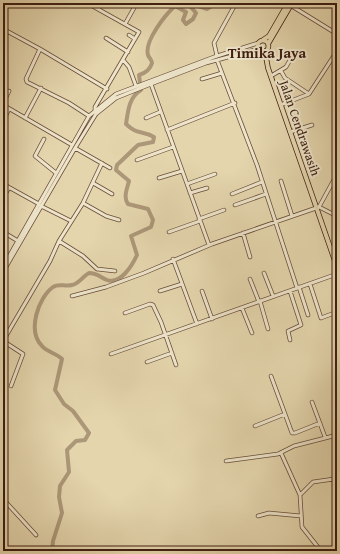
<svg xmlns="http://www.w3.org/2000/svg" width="340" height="554" font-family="'Gentium Book Plus',serif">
	<rect width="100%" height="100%" fill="#e4d5ad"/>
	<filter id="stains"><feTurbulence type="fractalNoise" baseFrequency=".005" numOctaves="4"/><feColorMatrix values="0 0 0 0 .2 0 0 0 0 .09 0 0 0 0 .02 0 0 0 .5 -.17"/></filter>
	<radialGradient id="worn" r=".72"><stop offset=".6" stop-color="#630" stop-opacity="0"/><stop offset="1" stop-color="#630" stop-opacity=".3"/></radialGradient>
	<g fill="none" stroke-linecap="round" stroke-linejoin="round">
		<path stroke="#ac9778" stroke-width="4" d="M52,551L53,541L62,513L59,497L60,486L69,472L67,450L76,441L85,440L89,433L73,411L64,404L55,390L62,359C56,353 47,352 42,346C27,331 38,298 53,287C59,283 65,287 72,285C79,284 83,276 89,273C97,273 100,277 107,280C120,285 132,266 137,255L131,236L151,227L153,220L148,209L128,204C123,197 127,189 129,181L116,170L117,165L138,145L153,142L154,137C141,130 137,135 126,124C128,111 129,97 141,90L139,75C146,73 150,70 152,63C152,60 149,58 148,55C144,41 166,14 175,6L186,12L183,20L186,24L193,19L196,13L190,6L193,4L207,9L217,3"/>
		<defs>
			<path id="minor" d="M87,3L139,32L95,107V110
				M290,5L337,34
				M98,9L102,3
				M125,24L134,8
				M3,29L40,49L26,79L27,82L69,103L89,116
				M129,35L135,39
				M106,38L128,52
				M40,49L107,89
				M217,56L214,43L236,3
				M123,60L129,67L136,86
				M217,60L257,165L297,288
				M281,71L285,78L309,94
				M271,76L286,67L294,53
				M202,79L222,73
				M151,84L209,245
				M3,103L9,91
				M283,104L309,94L337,51
				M3,105L72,145
				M25,118L41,88
				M146,118L160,112
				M3,121L9,109
				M167,130L235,103
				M290,132L312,125
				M44,139L35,156L56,173
				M75,148L110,168
				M137,160L173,147
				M159,178L182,171
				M281,181L292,216
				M93,183L112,194
				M3,184L39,204
				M187,184L215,174
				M190,193L207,188
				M232,194L262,182
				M3,197L9,188
				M83,203L106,216L119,220
				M235,205L266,194
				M41,206L71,221
				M319,207L337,174
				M199,219L224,210
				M3,232L18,241
				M169,232L200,221
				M243,233L250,257
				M59,241L83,256L97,269L115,271
				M173,259L197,324
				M3,267L89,116L116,94L214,57L258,43
				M3,272L75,148L96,114L116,98L151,84L206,63L258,49
				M264,273L273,296
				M250,279L259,302
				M310,284L321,318L337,312
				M299,287L308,315
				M160,291L182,284
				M202,291L212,319
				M290,291L301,325L288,331L290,340
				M72,296L106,287L144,273L212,244L319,207L337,216
				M260,301L268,329
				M242,308L252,333
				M125,313L150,304L153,305L161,322L176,365
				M3,341L50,261L59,241L83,203L102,163
				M3,341L23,354L11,386
				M111,354L337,274
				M147,362L172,353
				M271,376L292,433H295L320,423
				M312,402L325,437
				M255,426L285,414
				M281,453L300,495L302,527L321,551
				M226,461L278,454L294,446L337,435
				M337,478L334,479L337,500
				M300,495L313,482L334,479
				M3,499L36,535
				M258,516L269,513L301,516
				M331,551L337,547"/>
			<path id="major" d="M263,40L269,36L288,3
				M257.5 46a5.5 5.5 0 1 1 11 0a5.5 5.5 0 1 1-11 0Z
				M268,44L292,3
				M261,51L266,57L268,68L337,267"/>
		</defs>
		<use href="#minor" stroke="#684c38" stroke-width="4.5"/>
		<use href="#major" stroke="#3e1e11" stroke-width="5.5"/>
		<use href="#minor" stroke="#ede4ca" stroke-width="3"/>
		<use href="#major" stroke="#e4d5ad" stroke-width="4"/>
	</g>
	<g text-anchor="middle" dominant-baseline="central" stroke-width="4" stroke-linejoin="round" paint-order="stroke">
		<g font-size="13" fill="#3e1e11" stroke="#ede4ca">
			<text transform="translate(300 128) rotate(71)">Jalan Cendrawasih</text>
		</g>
		<g font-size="15" font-weight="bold" fill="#3e1e11" stroke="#ede4ca">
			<text x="267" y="52">Timika Jaya</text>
		</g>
	</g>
	<rect width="340" height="554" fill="none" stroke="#e4d5ad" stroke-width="16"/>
	<rect x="4" y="4" width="332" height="546" fill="none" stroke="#3e1e11" stroke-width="2"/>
	<rect x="8" y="8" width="324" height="538" fill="none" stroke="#3e1e11"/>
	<rect width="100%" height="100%" filter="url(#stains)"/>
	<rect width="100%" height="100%" fill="url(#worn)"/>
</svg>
